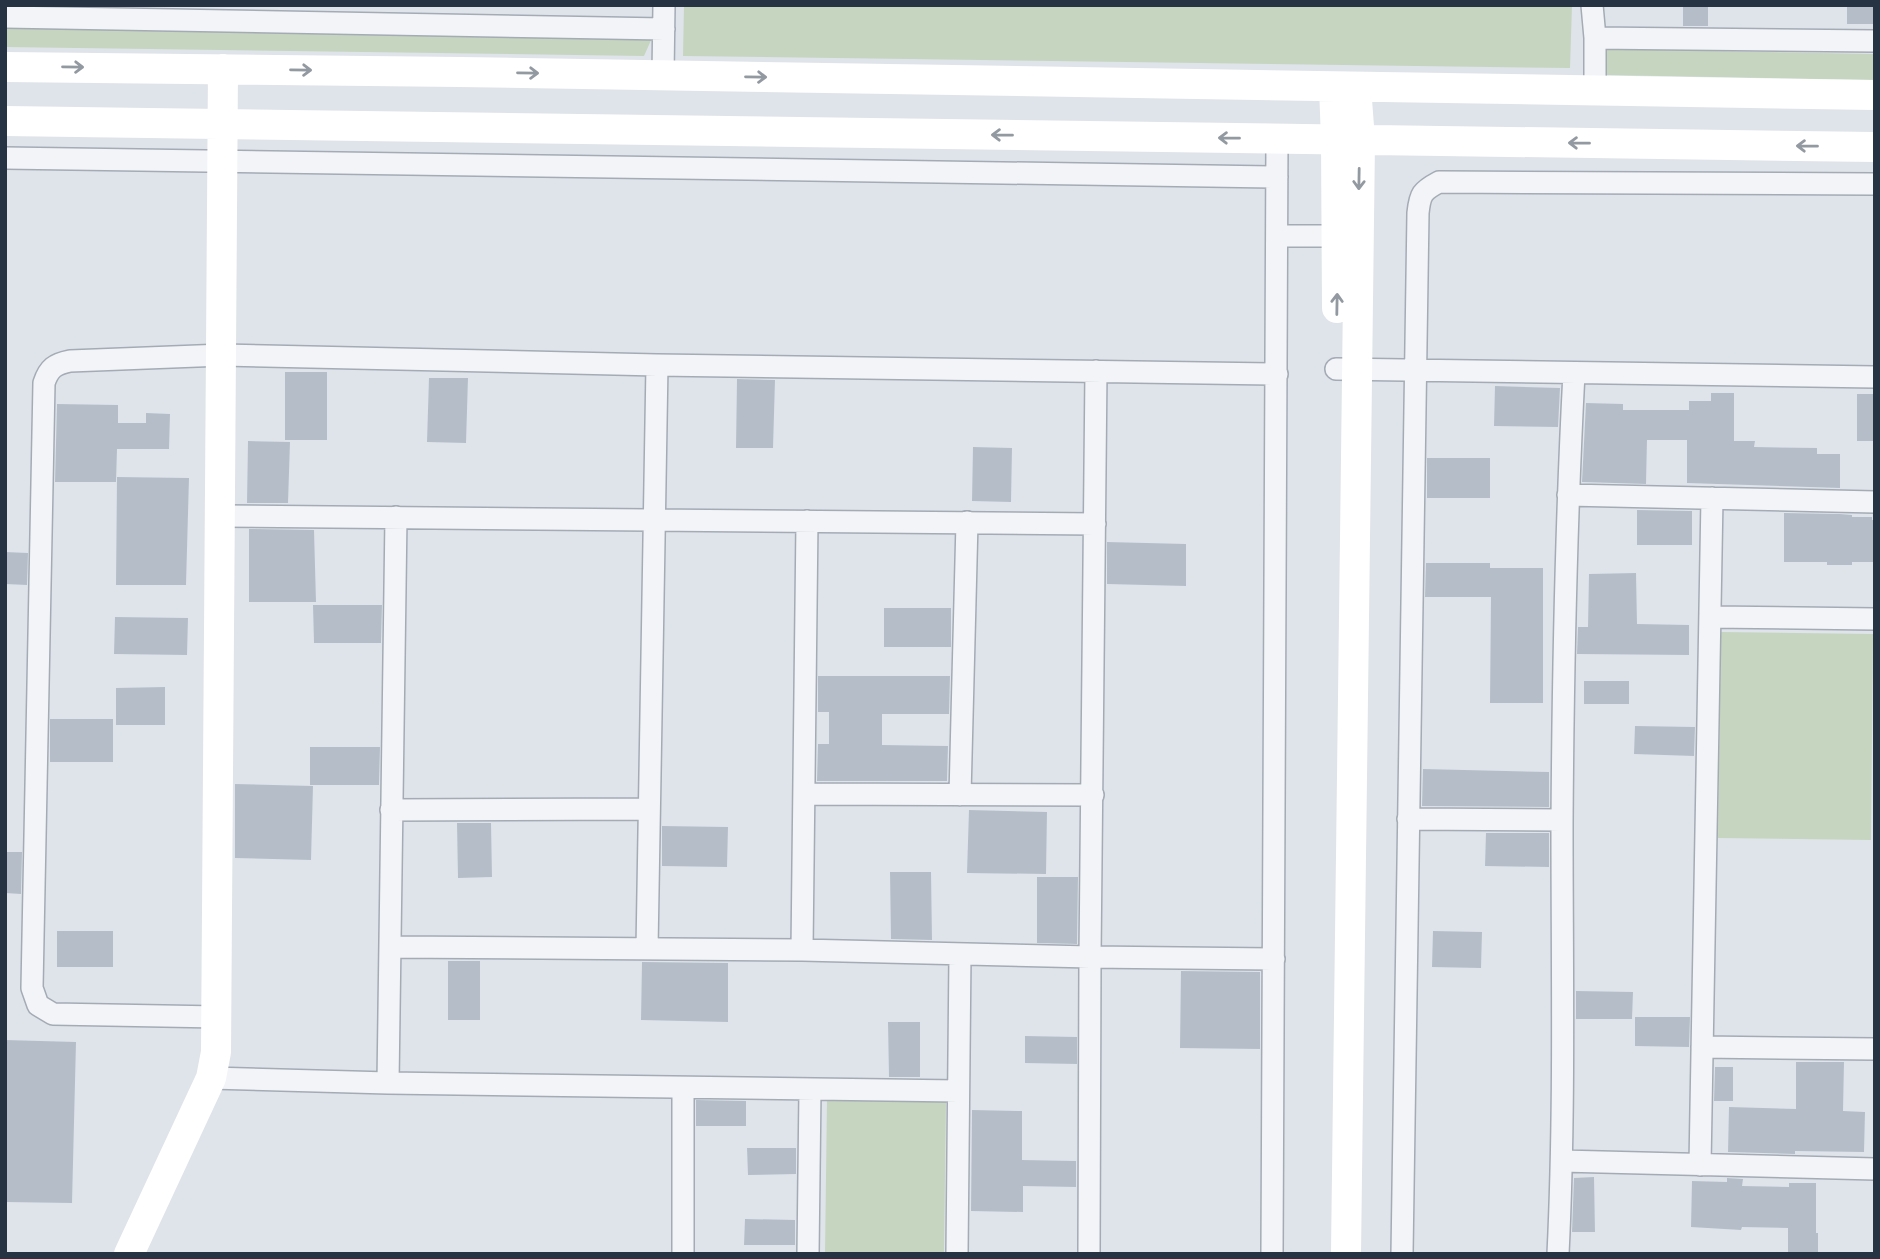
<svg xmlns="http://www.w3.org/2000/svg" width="1880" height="1259" font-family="Figtree,sans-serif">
	<rect width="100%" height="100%" fill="#dfe4ea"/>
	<path fill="#c6d5bf" d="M684,5H1572L1570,68L683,56Z
		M5,27L652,38L644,56L5,47Z
		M1606,49L1875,54V80L1606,75Z
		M1721,632L1873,634L1871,840L1718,838Z
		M827,1100L946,1102L944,1254H825Z"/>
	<path fill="#b5bec8" d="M1683,5H1708V26H1683Z
		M1847,5H1873V24H1847Z
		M285,372H327V440H285Z
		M429,378H468L466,443L427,442Z
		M737,379L775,380L773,448H736Z
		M1495,386L1560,388L1558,427L1494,426Z
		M1711,393H1734V441H1755L1754,447L1817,448V454H1840V488L1687,483V440H1647L1646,484L1582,482L1586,403L1623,404V410H1689V401H1711Z
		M1857,394H1875V441H1857Z
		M57,404L118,405V423H146V413L170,414L169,449H117L116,482H55Z
		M248,441L290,442L288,503H247Z
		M973,447L1012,448L1011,502L972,501Z
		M1427,458H1490V498H1427Z
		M117,477L189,478L186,585H116Z
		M1637,510L1692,511V545H1637Z
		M1784,513L1840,514L1852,515V517H1872V520H1875V562H1852V565H1827V562H1784Z
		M249,529L314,530L316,602H249Z
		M1107,542L1186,544V586L1107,584Z
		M5,552L28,553L27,585L5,584Z
		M1426,563H1490V568H1543V703H1490L1491,597H1425Z
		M1636,573L1637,624L1689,625V655L1577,654L1578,627H1588L1589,574Z
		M313,605H382L381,643H314Z
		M884,608H951V647H884Z
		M115,617L188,618L187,655L114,654Z
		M818,676H950L949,714H882V745L948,746L947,781H817L818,744H829V712H818Z
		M1584,681H1629V704H1584Z
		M165,687V725H116V688Z
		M50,719H113V762H50Z
		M1635,726L1695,727L1694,756L1634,754Z
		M310,747H380L379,785H310Z
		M1423,769L1549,772V807L1422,806Z
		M235,784L313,786L311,860L235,858Z
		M969,810L1047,812L1046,874L967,873Z
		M457,823H491L492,877L458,878Z
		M662,826L728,827L727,867L662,866Z
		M1486,833H1549V867L1485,866Z
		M5,852H22L21,894L5,893Z
		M890,872H931L932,940L891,939Z
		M1037,877H1078L1077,944L1037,943Z
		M57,931H113V967H57Z
		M1433,931L1482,932L1481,968L1432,967Z
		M448,961H480V1020H448Z
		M642,962L728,963V1022L641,1020Z
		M1181,971L1260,972V1049L1180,1048Z
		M1576,991L1633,992L1632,1019H1576Z
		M1635,1017H1690L1689,1047L1635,1046Z
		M888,1022H920V1077H889Z
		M1025,1036L1077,1037V1064L1025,1063Z
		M5,1040L76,1042L72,1203L5,1202Z
		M1796,1062H1844L1843,1111L1865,1112L1864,1152L1795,1151V1154L1728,1152L1729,1107L1796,1109Z
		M1715,1067H1733V1101H1714Z
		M696,1100L746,1101V1126H696Z
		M972,1110L1022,1111V1160L1076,1161V1187L1023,1186V1212L971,1211Z
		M747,1148H796V1174L748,1175Z
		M1594,1177L1595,1232H1572L1574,1178Z
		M1727,1178L1743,1179L1742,1186L1789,1187V1183H1816V1233H1818V1254H1788V1228L1742,1227L1741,1230L1691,1227L1692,1181L1727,1182Z
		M745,1219L795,1220V1245H744Z"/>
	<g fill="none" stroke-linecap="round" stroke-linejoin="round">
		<defs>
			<path id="street" d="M1592,5L1595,38V91
				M5,17L664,29
				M1595,38L1875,41
				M663,75L664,5
				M5,158L1277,177
				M1277,236H1337
				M1336,369L1875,377
				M1568,495L1875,502
				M221,516L1095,524
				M1710,617L1875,619
				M804,794L1093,795
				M960,795L967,522
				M391,810L649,809
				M1408,819L1562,820
				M391,947L802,950L1090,957L1274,959
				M647,949L657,365
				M802,950L807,521
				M218,1017L53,1014L38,1005L32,988L44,383C49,368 55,364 70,361L223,355L657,365L1277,374
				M1702,1047L1875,1049
				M211,1078L388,1083L958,1091
				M388,1083L396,517
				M683,1088V1254
				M1562,1161L1875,1169
				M1700,1165L1712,498
				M808,1254L810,1090
				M957,1254L960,954
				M1089,1254L1090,957L1096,371
				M1272,1254L1277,139
				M1402,1254L1418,213C1420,194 1422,191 1439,182L1875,184
				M1558,1254C1565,1111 1562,967 1562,824C1563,673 1566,523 1574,373"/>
		</defs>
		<use href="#street" stroke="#a4abb5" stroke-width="24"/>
		<use href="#street" stroke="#f2f4f7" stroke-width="21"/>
		<path stroke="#fff" stroke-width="30" d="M5,67L460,72L1875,95
			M1334,87L1336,139L1337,308
			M5,121L1875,147
			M129,1254L211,1078L216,1052L223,69
			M1346,1254L1360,140L1356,87"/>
	</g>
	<defs><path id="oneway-shaft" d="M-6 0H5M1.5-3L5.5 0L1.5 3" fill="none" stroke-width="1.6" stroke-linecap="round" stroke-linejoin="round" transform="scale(1.75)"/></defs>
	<g stroke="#9299a1">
		<use href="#oneway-shaft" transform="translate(73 67) rotate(1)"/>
		<use href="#oneway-shaft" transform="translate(301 70) rotate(1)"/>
		<use href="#oneway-shaft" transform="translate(528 73) rotate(1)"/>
		<use href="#oneway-shaft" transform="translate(756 77) rotate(1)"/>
		<use href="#oneway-shaft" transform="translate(1002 135) rotate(-179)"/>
		<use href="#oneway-shaft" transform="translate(1229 138) rotate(-179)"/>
		<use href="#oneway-shaft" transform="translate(1579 143) rotate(-179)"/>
		<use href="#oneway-shaft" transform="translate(1807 146) rotate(-179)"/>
		<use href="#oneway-shaft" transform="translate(1359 179) rotate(91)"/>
		<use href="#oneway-shaft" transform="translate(1337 304) rotate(-89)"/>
	</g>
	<rect width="1880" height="1259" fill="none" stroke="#263343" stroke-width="14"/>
</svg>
